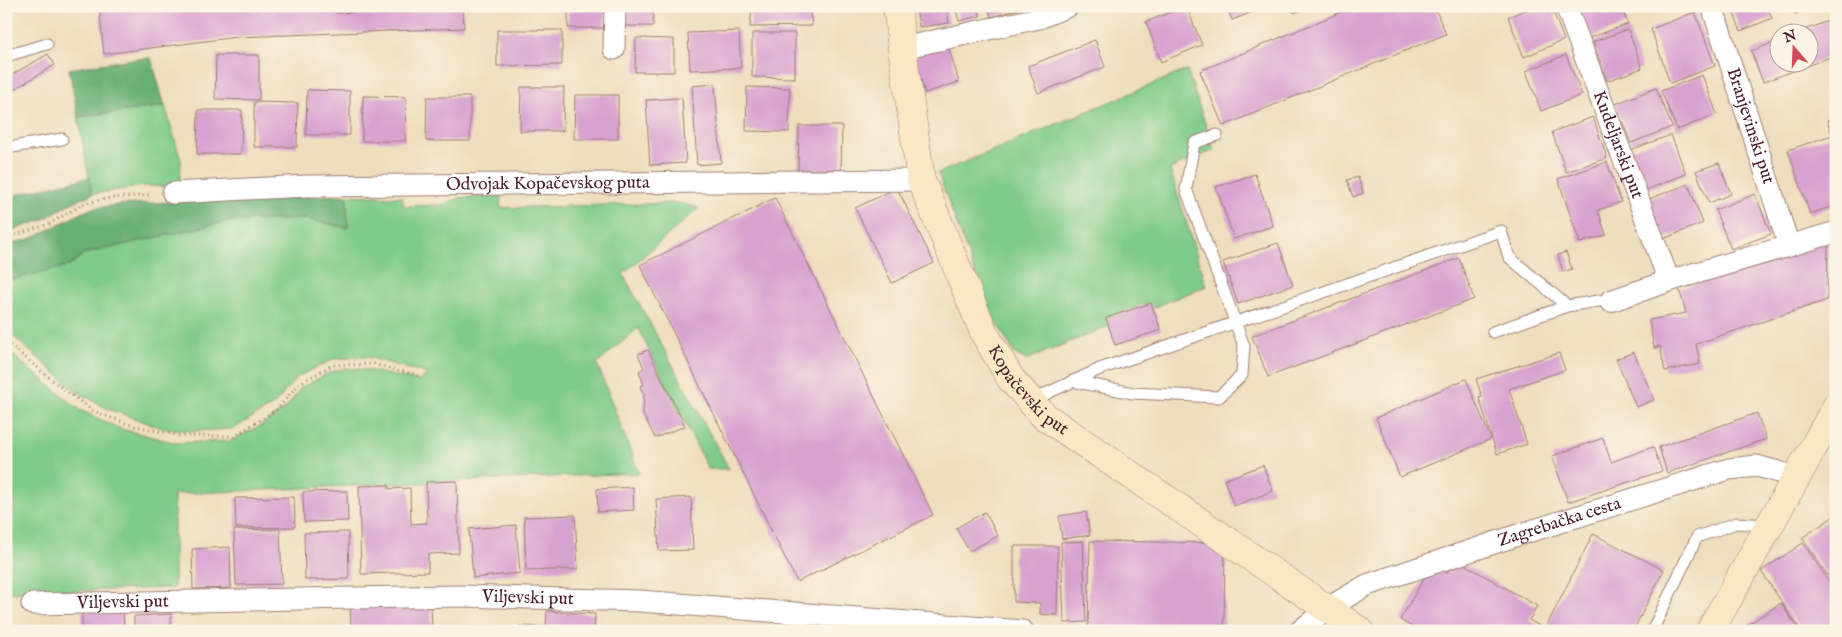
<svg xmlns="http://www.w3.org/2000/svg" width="1842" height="637" font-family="'IM FELL English',serif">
	<rect width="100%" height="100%" fill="#fcf5e5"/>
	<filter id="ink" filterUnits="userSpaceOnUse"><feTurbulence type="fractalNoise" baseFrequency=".02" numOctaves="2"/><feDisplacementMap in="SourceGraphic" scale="10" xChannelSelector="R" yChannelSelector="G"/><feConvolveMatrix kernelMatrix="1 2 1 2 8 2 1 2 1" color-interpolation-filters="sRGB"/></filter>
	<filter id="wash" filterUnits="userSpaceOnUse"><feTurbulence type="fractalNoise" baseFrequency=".0096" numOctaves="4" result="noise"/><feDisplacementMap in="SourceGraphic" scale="20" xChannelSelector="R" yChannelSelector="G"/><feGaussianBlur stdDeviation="1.12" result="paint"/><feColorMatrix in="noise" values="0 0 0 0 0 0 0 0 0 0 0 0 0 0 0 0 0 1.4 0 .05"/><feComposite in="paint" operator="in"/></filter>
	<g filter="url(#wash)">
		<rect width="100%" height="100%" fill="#eedebd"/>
		<path fill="#7fcb89" stroke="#64755a" d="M1187,70L1214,150L1170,169L1206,286L1026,360L1015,354L988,308L938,173Z
			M165,106L181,160L180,182H172L170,187L144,186L92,194L78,117Z
			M347,195L402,197L404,206L441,205L459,198L501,196L500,208L679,203L699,208L623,274L729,469H708L638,328L597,364L639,473L174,494V588L6,593V528L11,522L14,495L6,462V350L80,410L121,429L177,443L230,441L262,425L285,409L301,388L330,372L346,368L366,370L419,381L428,374L367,357L334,359L297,377L275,404L233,429L193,431L162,428L108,409L76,391L6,330V281L71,265L83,254L228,221L307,219L347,228Z"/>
		<path fill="#67af75" stroke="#586750" d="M151,58L165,106L78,117L69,69L126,60Z
			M90,177L92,194L69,204L43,220L6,232V197Z
			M347,195L348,228L307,219L228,221L83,254L71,265L6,281V245L30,239L90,209L117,205L231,199Z"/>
		<g id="blocks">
			<path fill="#d8a2cf" d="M99,6H336V13L463,7L464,28L237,37L104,54Z
				M568,6H605V28H568Z
				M623,6H653V26H622Z
				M752,6H809L812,26L750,27Z
				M916,6H946L949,23L919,27Z
				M955,6H978L980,16L959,21Z
				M988,6H1021L1022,8L991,17Z
				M1186,6L1202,45L1161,62L1146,22Z
				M1191,6H1206L1193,11Z
				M1227,6H1260L1261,9L1232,20Z
				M1291,6H1311L1294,13Z
				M1356,6H1434L1446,34L1223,126L1200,71Z
				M1535,6H1551L1564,40L1524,57L1508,17Z
				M1577,6H1621L1628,24L1589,38Z
				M1731,6H1767L1772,18L1741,31Z
				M1792,6H1815L1795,14Z
				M1695,12L1715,66L1670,83L1651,29Z
				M1833,19L1836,26V55L1763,82L1751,51L1780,40V62H1810V32H1800Z
				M1628,29L1642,68L1607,81L1593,42Z
				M497,30H562V65L497,66Z
				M739,31L741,68L690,70L688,33Z
				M752,33H795V78L752,77Z
				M636,38L674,39V72H635Z
				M1095,40L1105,67L1038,93L1028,66Z
				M948,45L959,82L925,93L914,56Z
				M48,54L55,65L6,94V78Z
				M216,55H259V100L215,99Z
				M1566,55L1582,95L1541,111L1526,71Z
				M1702,75L1717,114L1677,130L1661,91Z
				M715,84L721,163L697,165L692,86Z
				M521,87H564L563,131H520Z
				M747,87L790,88L789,132L746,131Z
				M1656,88L1672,127L1631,143L1615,104Z
				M307,90L350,91V135H306Z
				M575,95H618V139H574Z
				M363,96L406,97L405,141H362Z
				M427,97H470V141H426Z
				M682,98L686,163L650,165L646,100Z
				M254,102L298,103L297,147H254Z
				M198,110H242L241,154H197Z
				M1593,117L1607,158L1566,172L1552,132Z
				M1836,118V144H1835L1827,120Z
				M799,126H842L841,170H798Z
				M1671,135L1686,174L1646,190L1630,150Z
				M1832,135L1836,148V205L1810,214L1788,150Z
				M1607,162L1621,202L1598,210L1606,235L1580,243L1558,179Z
				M1719,163L1731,194L1709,203L1696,171Z
				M1255,174L1273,226L1234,239L1216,187Z
				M1358,177L1363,193L1353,197L1347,180Z
				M1688,184L1703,223L1663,239L1647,200Z
				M897,188L934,263L892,283L855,208Z
				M1755,194L1771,234L1731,249L1715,210Z
				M775,198L933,515L797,582L640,265Z
				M1828,241L1827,300L1696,344L1700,364L1665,371L1660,346L1654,348L1649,320L1686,313L1679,289Z
				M1278,243L1293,285L1238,304L1223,262Z
				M1566,252L1572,269L1563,272L1558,255Z
				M1459,258L1474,299L1268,377L1252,336Z
				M1151,303L1161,330L1115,345L1106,318Z
				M648,350L685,426L655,438L643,414L644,394L640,386L644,385L639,371L644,368L638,354Z
				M1634,352L1654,400L1636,407L1616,359Z
				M1559,353L1565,370L1509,389L1527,444L1497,454L1479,398L1482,397L1476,379Z
				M1466,379L1491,439L1400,477L1376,418Z
				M1757,413L1766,439L1667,473L1659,447Z
				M1603,438L1611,462L1653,447L1662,471L1568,502L1552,456Z
				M1263,465L1273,491L1234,506L1224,480Z
				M457,481L459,553L428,554V572L361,574L359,486L389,485V489L410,488L411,524L427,523L426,482Z
				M633,487L634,510L598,512L597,489Z
				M347,491L348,521L304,522L303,492Z
				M294,497L295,527L236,528L235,498Z
				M691,497L693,550L659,551L656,499Z
				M985,512L998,536L969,551L956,528Z
				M1086,512L1090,535L1062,539L1059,516Z
				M575,515L578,569L526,571L524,517Z
				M1836,515V588L1802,538Z
				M516,525L520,573L473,578L469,529Z
				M280,529L282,584L236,585L234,530Z
				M348,532L349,579L305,580L304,533Z
				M1593,534L1664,570L1633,631H1419L1400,620L1432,564L1447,573L1455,559L1537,606L1529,620L1545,629Z
				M1083,541L1086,622L1064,623L1061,542Z
				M1090,541L1225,543L1224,630L1088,629Z
				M1803,543L1836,592V631H1801L1761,571Z
				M1014,546H1058L1057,615L1040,614V603L1014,602Z
				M230,547L231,588L193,589L192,549Z
				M431,602L432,631H351L350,605Z
				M1781,603L1799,631H1742L1741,629Z
				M123,609L124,631H82V611Z
				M547,611L595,614L594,631H519V626L546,627Z
				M171,614V631H134V616Z"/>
		</g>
	</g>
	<g filter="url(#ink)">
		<use href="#blocks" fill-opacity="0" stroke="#9c7e74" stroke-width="1"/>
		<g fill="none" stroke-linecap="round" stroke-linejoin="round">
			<defs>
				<path id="lane" d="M6,56L47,44
					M6,148L62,139
					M1567,306L1598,301H1610
					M1072,381L1133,393L1219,397L1242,375L1244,346L1186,189L1194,143L1217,135
					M1030,401L1100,369L1501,231L1509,257L1567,306L1493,332
					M1652,631L1697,537L1736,523L1768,525"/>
				<g id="street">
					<path id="s1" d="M1566,6L1669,281"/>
					<path id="s2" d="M1712,6L1789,246"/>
					<path d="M902,48L1039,18L1068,6"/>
					<path d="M614,49L615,6"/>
					<path id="s3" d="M173,193L307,186L921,180"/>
					<path d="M1610,301L1669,281L1836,232"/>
					<path id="s4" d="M32,604L459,596L640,601L1023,631"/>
					<path id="s5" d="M1300,631L1328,608L1367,585L1515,536L1729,469L1757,466L1796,477"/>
				</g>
				<g id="secondary">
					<path id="s6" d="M897,6L902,48L921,180L984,333L1011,379L1044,416L1360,631"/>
					<path d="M1710,631L1836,407"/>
				</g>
			</defs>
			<use href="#lane" stroke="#9c7e74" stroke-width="13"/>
			<use href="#street" stroke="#9c7e74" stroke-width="23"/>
			<use href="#secondary" stroke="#9c7e74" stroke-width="29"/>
			<path stroke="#9c7e74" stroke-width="3" stroke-dasharray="1 4" stroke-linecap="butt" d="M6,238L49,224L83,204L110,198L150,195
				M6,342L57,384L93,411L131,425L181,436H234L278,409L297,385L332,365L374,364L420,376
				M6,489L8,495L6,504
				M6,625L13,619"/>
			<use href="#lane" stroke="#fff" stroke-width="11"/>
			<use href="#street" stroke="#fff" stroke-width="21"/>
			<use href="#secondary" stroke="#fae7c3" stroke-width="28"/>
		</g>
	</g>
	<g text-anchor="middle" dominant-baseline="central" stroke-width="5" stroke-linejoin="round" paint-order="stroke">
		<g font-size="18" fill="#4a1f2b" stroke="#fcf5e5">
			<text stroke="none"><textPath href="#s2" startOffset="126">Branjevinski put</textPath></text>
			<text stroke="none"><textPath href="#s1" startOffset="148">Kudeljarski put</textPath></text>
			<text stroke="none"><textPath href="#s3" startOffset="375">Odvojak Kopačevskog puta</textPath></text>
			<text stroke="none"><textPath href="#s6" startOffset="414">Kopačevski put</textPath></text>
			<text stroke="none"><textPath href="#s5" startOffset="284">Zagrebačka cesta</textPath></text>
			<text stroke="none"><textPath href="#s4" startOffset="496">Viljevski put</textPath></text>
			<text stroke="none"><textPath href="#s4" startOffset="91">Viljevski put</textPath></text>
		</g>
	</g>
	<rect width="1842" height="637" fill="none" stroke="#fcf5e5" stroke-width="25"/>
	<g transform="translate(1794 48) rotate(341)"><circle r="24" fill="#fcf5e5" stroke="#b59f9b"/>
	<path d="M0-4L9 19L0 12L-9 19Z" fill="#d1495b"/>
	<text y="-8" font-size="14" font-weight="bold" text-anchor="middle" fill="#4a1f2b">N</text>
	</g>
</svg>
